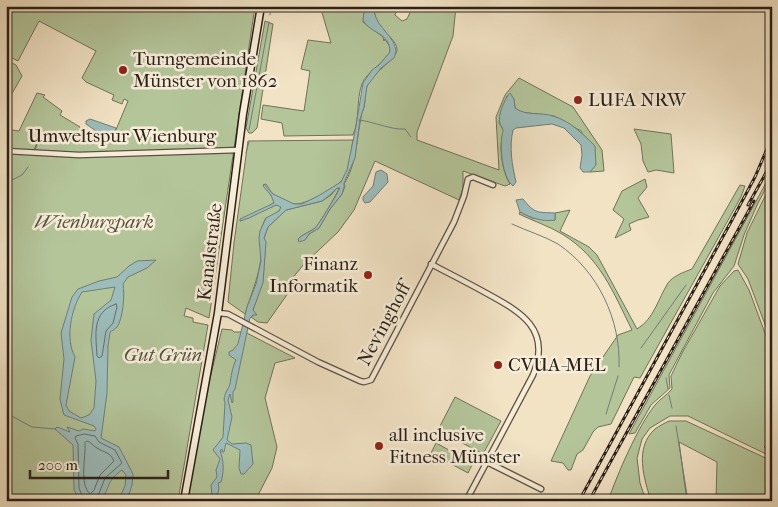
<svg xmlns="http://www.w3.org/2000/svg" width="778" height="507" font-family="'IM FELL French Canon',serif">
	<rect width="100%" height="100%" fill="#f2e3c5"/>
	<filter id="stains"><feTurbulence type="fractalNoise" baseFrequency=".004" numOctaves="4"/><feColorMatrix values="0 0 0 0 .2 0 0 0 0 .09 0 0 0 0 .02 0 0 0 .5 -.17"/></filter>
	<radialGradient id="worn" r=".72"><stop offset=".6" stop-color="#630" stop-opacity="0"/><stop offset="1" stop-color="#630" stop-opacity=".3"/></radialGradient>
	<path fill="#b4c59a" stroke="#707259" d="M6,6H255L209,318L186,308L184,316L193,318V322L208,325L178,501H6V152L34,154L38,141L33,152L6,149V129L19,131L37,93L45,95L43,97L62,111L60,115L80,127L79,130L82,132L85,130L91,133L111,137L115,132L128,101L124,99L122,104L112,100L114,95L86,82L82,78L96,51L39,21L18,61L6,55Z
		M320,6H371L364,13L363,22L383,37L384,41L385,39L390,47V52C383,65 367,71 362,84C356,100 360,120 353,135L284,136L282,123L261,119L263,105L304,111L310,71L301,69L308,40L331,43Z
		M377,6H391L396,12L395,15L402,21L407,19L413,6H456L453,36L417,132V140L499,170L496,117L505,95L519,78L573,107L602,150L604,171L590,172L596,164L581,131L554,116L520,112L515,108L514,99L507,96L500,115L499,123L504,131C498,145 502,172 510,184L505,186L463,171V188L459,200L375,161L354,210L338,232L304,264L287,285L291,289L267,323L258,322L251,317L254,315L253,310L263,280L265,251L264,238L268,227L286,210L322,201L331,195L337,188H339C339,191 318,226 315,228C310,232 303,234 298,239L305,240L309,234L319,228L330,209L342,194L345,186L344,184C357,163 356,141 361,118C361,114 363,111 364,107C366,99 364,92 368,84C374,72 396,59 397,50C397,41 386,34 381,28C378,24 375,17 374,11Z
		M265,21L273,24L257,128L252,133H249L246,128Z
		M6,60L16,65L22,76L6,104Z
		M634,129L671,134L674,173L656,170L648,172L643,161L641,144Z
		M353,140C351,152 350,167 344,178C338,188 303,206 294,204C289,203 276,197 273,194C270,191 268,187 266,184L263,185L273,198L274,203L240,221L276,205H280L281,209L272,216L266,218C255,238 264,246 260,264C257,282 250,297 245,314L228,302L234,243L248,141Z
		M772,172V177L758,203L744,235L734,266L713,293L671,371L669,375L670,388L651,405L635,433L629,434Z
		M645,179L647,187L638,198L649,217L638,220L629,224L631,230L615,238L624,219L613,210L622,191Z
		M772,182V343L748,279L738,264L747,233Z
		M740,185L745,186L741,197L640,378L634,377L611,424L598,427L593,432L583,450L577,454L571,470H568L563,463L551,461L590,376L618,335L632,330C613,292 600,257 562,234C549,226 533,221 519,214L520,212L532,218L555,220V213L570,210L560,231L589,247L597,255L637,329C654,319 658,299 668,283C673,276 684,272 692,269Z
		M738,270L749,290L772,352V448L766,445L764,447L772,451V457L688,416H670L650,428L642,439L637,458L640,483L646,501H608C617,475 638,426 655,405C660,399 667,395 672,389L671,376L682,353L720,286L734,271Z
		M222,329L232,330L234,332H245L295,358L275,363L265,398L277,447L272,468L255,501H187L204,403Z
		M455,397L501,421L483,454L438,430Z
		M669,421H686L772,461V501H716L717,462L679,442L687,501H651C644,478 634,448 655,429C659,426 665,423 669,421Z
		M436,443L473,463L468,473L431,453Z"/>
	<path fill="#9dbdbb" stroke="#6f7e7a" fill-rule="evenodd" d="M371,6H377L374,11C377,29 395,35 396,52L394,58L381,68L367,86L364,107L360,119L355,158L344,183V187L342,194L330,209L319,228L309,234L305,240L299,242L298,239C303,234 310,232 315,228C318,226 339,191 340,188H337L331,194L322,201L286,210L268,227L264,238L266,242L263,283L253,310L257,315H253L250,318L235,389L233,392V402L232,403L230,394L228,400L232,417L227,440L232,444L246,443L251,445L253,464L244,474H241L239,468L240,450L226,443L224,452H222V449L220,451C224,460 224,472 221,482L218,483L219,488L216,501H209L212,496L211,485L217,477L216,470L220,459L213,450L223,437L225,403C222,395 228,391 230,384C231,377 232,368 236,360L229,355V352L233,350L238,344L247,307L256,284L261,261L259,238L260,231L266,218L279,211L281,207L276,205L249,218L240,221V219L274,203L271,195L263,186L264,184L273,194L294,204H302L318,196L341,182L347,170L356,126L363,83L372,70L379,65L390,52C390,32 370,34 363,20L364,12Z
		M510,93L514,99L515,108C525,116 541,112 553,116C570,121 583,134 595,146L596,165L590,172H583L580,168L582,155L581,145L564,128L552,124L516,128L513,130C509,148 512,164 516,182L513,186C502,178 499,144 503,131C503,128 501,126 500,124C497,116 505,98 510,93Z
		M90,119L116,128L115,132C104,139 95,130 86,124V121Z
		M381,170L387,174L388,182L370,202L365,203L363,200V197L373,186L376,172Z
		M523,199C535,214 537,212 555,213V220C541,222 532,218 520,212L516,200Z
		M156,260L147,268L128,277L123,284C125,294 123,319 117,327C115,329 112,331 110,332L108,346L107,393L101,438L119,447L133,474L132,485L127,501H118L125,486L126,475L122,470C105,482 111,488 100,501H80L74,490L73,445L55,429L57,427L70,432L67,427L79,431L83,429L95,431L96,429L94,426L64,415L60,399L64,359L61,333L72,297L78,289L99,281L117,277L129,266L137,261ZM115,287L111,300L94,314L91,340L96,381L94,408L89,415L81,418L69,411L66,405L75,357C65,339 71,309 82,292Z"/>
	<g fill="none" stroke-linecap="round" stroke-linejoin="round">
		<path stroke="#646e6a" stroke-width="1" d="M116,304L117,307L113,323L106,331L102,356L99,358L97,356C96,335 91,312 116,304Z
			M87,441C92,442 92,446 97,448C105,453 110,452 114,461L100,475L94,490L90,494C79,484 86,457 85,443Z
			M84,501L79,488L78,444L75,438L76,436L84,434L95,436L99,442L115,450L122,463L105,478L96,501"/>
		<path stroke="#6f7e7a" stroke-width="1" d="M270,15L271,6
			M359,120C375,122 391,130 405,129L411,137
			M249,130L269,22
			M246,153L249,142
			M8,182L22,175L28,167
			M512,224C527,231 544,236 558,244C598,271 621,320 619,367
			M641,348L686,285
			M666,378L668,389
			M669,395L672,408
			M6,413L32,427L55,429
			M606,414L618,376
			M676,426L688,501"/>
		<defs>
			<path id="street" d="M6,151L79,155L239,150
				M431,264C450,274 468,283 486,293C521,312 552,329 533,375L466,501
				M218,313L228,314L318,362L360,381L364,382L371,380L454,222L464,196L468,179L473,177L493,185
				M487,462L541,489"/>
			<path id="secondary" d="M184,501L218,313L243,114L261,6"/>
		</defs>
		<use href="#street" stroke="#5d5143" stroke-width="7"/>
		<use href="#secondary" stroke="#2b2018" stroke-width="9"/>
		<use href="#street" stroke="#f7edd9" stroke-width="4.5"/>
		<use href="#secondary" stroke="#f7edd9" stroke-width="6"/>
		<defs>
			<path id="rail" d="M748,205L772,162
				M579,501L732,220L755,177L772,137
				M589,501L754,201"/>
		</defs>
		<use href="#rail" stroke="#2b2018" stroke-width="3"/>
		<use href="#rail" stroke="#f7edd9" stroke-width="1" stroke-dasharray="4" stroke-linecap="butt"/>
	</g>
	<g fill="#8f2418" stroke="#f7edd9" stroke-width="2">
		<circle cx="123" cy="70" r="5"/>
		<circle cx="578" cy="100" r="5"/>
		<circle cx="368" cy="275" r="5"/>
		<circle cx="498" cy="365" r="5"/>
		<circle cx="379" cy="446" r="5"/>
	</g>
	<g text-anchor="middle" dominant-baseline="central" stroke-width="5" stroke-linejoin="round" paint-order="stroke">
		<g font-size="19" fill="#2b2018" stroke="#f7edd9" text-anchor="start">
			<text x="133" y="59">Turngemeinde<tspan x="133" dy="22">Münster von 1862</tspan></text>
			<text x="588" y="100">LUFA NRW</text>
			<text x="358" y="264" text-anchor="end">Finanz<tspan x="358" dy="22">Informatik</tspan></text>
			<text x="508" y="365">CVUA-MEL</text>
			<text x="389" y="435">all inclusive<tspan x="389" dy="22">Fitness Münster</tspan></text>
		</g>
		<g font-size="19" fill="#2b2018" stroke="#f7edd9">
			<text x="122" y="136">Umweltspur Wienburg</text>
			<text transform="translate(210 252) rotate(-83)">Kanalstraße</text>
			<text transform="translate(384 324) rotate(-62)">Nevinghoff</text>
		</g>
		<g font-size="19" font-style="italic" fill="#54523f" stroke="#f7edd9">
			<text x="94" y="222">Wienburgpark</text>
			<text x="163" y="355">Gut Grün</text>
		</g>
	</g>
	<rect width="778" height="507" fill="none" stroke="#f2e3c5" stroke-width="25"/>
	<rect x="8" y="8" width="763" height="492" fill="none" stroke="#2b2018" stroke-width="2.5"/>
	<rect x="12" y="12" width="753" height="482" fill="none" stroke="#2b2018"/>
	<path d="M30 470v8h138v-8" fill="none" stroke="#2b2018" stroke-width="2.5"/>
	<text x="38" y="470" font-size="15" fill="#2b2018" stroke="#f7edd9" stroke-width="4" paint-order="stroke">200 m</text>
	<rect width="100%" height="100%" filter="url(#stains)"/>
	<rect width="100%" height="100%" fill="url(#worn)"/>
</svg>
